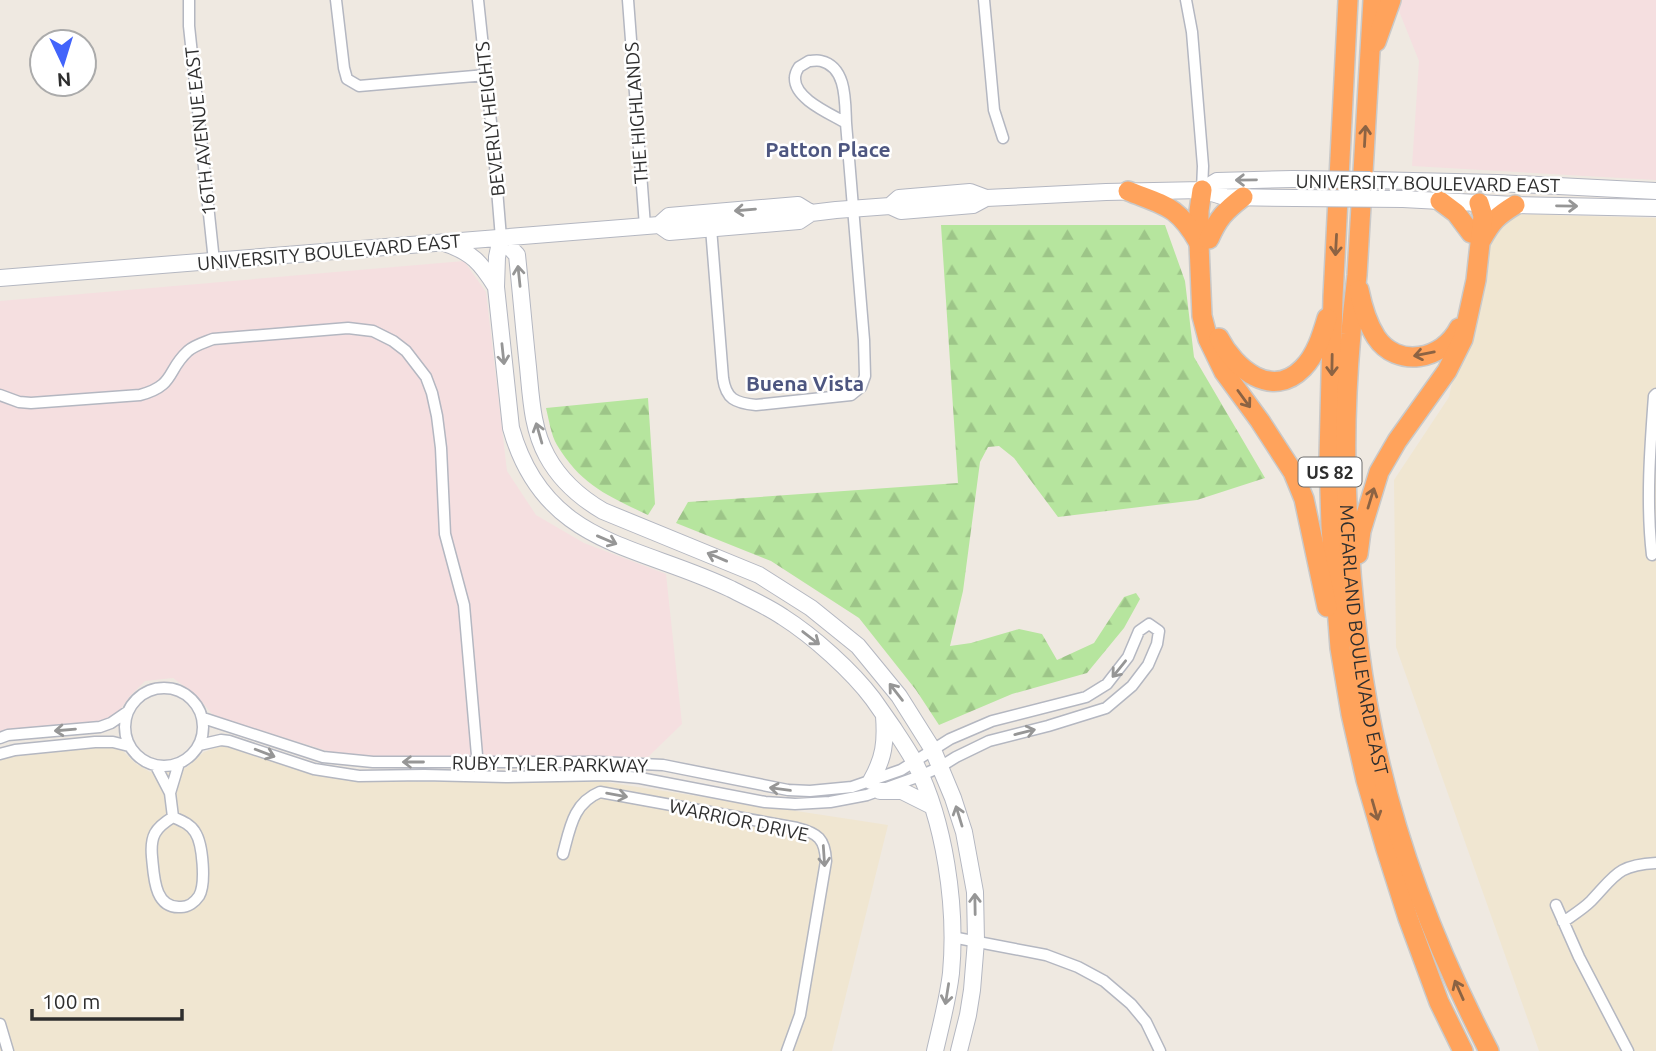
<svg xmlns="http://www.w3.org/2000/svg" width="1656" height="1051" font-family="Ubuntu,sans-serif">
	<defs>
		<pattern id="forest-firs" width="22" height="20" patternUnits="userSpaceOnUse" patternTransform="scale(1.75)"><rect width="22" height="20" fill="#b6e59e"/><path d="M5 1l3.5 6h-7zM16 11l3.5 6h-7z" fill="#9dc588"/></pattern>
	</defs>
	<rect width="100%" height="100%" fill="#efe9e1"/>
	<path fill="#f0e6d1" d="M1516,214L1656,218V1051H1539L1396,647L1394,480L1449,397L1474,281L1492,231Z
		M224,745L345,779L427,782H605L888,825L832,1051H0V752L109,746L123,751L135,763L150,772L186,768L204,752Z"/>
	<path fill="#f5dfe0" d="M1397,0H1656V180L1412,166L1419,61L1399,11Z
		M464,261L486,292L507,471L536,515L584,543L666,574L682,724L648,757L373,758L334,753L226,720L212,714L195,694L173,678L145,681L130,696L117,714L105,721L0,731V301Z"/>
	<path fill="url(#forest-firs)" d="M941,225H1165L1185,281L1194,357L1265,478L1197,500L1058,517L1014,458L999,446L988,447L980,462L963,591L950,646L971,643L1019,629L1042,634L1057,660L1094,643L1124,597L1136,593L1140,599L1124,628L1087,673L1012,694L939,725L916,690L859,618L771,561L676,523L688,502L958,483Z
		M648,398L655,504L648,515C608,496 581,485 557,445C551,435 549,420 546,408Z"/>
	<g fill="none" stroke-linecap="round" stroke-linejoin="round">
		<defs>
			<path id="street" d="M189,0V26L214,261
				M336,0L344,68L347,79L359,86L486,75
				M478,0L493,141L501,238
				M628,0L645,226
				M984,0L994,110L1003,138
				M1186,0L1192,32L1203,166L1202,190
				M809,61C813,61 817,60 821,61C847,67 845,102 846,123C831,114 794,99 795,78C795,74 797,70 799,67Z
				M711,228L723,378C726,399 735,403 756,405L851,395L861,387L865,376L864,340L846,123
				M0,395L19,402L31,403L140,395C176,385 166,371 188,351C195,345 203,343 213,339L348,328L373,331L393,341L406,351L426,377L432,393L437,416L441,448L445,534L464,605L478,767
				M1652,555C1646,503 1650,449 1654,396L1656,394
				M125 727a39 39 0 1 1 78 0a39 39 0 1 1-78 0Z
				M0,738L8,735L100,727L111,723L127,712
				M199,745L221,740L229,741L314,769L359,776L424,775L506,777L608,775L640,778L765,802L795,804L830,802L867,795L920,776L940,767L956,757L989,741L1048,726L1106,708L1132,686L1148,665L1157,644L1159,631L1149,624L1139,631L1128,657L1107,684L1086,697L992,721L950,739L901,770L852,787L810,791L788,790L663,765L599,762H373L323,757L203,718
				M0,754L15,750L95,742H113L129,746
				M156,766L170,793L173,817
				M170,793L179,763
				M173,817C182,821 190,824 195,832C203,844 206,884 199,896C195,902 188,907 181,907C154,909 154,876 152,857C150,836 155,828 173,817Z
				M563,854C570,828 573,803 600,792L797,828C818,833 825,839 826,861L800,1015L787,1051
				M1556,905L1579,957L1628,1051
				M1563,922C1573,915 1583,909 1591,901C1615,876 1617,865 1656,863
				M952,937L1046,955L1078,967L1104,981L1131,1004L1146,1022L1160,1051
				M0,1024L8,1051"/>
			<path id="secondary" d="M1370,180L1497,183L1656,191
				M1202,190L1217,181L1293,179
				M1403,199L1515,205L1656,208
				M890,206L899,198L970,192L986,198L1106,192L1202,190L1225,197L1295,198
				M659,225L669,232L799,221L811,213L836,210L890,206L901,211L973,205L986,198
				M501,238L517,255C521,293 524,330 528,367C531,397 532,429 547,456C560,480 579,497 603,511L759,575L811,608L858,646L899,696L933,750L953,798L964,832L975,892L976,941L972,990L968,1015L959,1051
				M501,238L497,257L496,287L511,428C544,546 638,544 731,589C748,598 767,606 783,617C813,636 852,671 873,699C880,709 887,719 894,729C901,740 908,750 914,761C945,820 957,907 951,973C948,999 941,1025 935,1051
				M444,243C472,252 481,263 496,287
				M0,278L659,225L669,216L798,205L811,213
				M871,781C884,758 886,742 884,716
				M880,791H902L932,806"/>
			<g id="highway">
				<path d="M1348,0L1333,297L1329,457L1331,526L1340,648L1351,714L1366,780L1386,849L1408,918L1439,1002L1463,1051"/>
				<path id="s1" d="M1373,0C1367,92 1363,183 1357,275C1355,295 1352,314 1351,334C1347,379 1345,424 1346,469C1348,567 1357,668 1380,764C1403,863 1442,960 1489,1051"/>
				<path d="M1376,42L1391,0"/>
				<path d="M1202,190L1199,211V244L1202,316L1208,339L1224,372L1260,421L1293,472L1304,499L1327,607"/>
				<path d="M1128,191C1166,206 1178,206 1199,243"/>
				<path d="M1440,201L1456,213L1471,233"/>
				<path d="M1209,239C1218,218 1225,211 1243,197"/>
				<path d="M1482,239C1492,221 1497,216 1515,205"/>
				<path d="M1359,290C1362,305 1367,323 1376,337C1397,369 1443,360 1459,328"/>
				<path d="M1219,338C1235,369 1272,400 1303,368C1316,355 1322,335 1327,318"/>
				<path d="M1358,554L1361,531L1379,472L1397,441L1447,371L1463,339L1476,280L1483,216L1479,203"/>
			</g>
		</defs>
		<use href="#street" stroke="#b4b7c1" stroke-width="13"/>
		<use href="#secondary" stroke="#b4b7c1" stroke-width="18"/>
		<use href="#highway" stroke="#c9c9c9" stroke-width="22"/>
		<use href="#street" stroke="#fff" stroke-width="10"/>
		<use href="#secondary" stroke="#fff" stroke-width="16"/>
		<use href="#highway" stroke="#ffa35c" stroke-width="19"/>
		<defs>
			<path id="secondary-bridge" d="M1293,179L1370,180
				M1295,198L1403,199"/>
		</defs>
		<use href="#secondary-bridge" stroke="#b4b7c1" stroke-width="18" stroke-linecap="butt"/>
		<use href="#secondary-bridge" stroke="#fff" stroke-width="16"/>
	</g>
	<defs><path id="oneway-shaft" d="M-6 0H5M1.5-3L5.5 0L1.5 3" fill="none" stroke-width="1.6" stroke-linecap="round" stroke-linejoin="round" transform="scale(1.75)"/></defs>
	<g stroke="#8c6343">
		<use href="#oneway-shaft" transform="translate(1365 136) rotate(-87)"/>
		<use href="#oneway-shaft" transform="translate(1336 245) rotate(93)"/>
		<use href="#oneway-shaft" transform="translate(1424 354) rotate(169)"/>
		<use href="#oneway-shaft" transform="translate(1332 365) rotate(91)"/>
		<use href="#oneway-shaft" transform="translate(1244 399) rotate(54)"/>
		<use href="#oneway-shaft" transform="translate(1371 498) rotate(-73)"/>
		<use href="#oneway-shaft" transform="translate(1375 810) rotate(74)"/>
		<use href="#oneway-shaft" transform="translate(1459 990) rotate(-114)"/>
	</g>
	<g stroke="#969696">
		<use href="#oneway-shaft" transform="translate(1246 180) rotate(179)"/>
		<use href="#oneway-shaft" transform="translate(1567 206) rotate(1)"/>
		<use href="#oneway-shaft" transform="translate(745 210) rotate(175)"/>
		<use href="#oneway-shaft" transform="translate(519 276) rotate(-96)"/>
		<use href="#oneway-shaft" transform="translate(503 354) rotate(84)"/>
		<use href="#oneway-shaft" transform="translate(539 433) rotate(-106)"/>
		<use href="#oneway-shaft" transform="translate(607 540) rotate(23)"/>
		<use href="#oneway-shaft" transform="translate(717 557) rotate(-157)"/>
		<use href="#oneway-shaft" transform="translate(811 638) rotate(38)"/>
		<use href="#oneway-shaft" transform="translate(1119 669) rotate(129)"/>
		<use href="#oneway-shaft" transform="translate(896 692) rotate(-128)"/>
		<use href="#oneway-shaft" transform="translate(65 730) rotate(175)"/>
		<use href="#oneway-shaft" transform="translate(1025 732) rotate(-14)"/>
		<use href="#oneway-shaft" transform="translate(265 753) rotate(21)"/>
		<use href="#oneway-shaft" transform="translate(413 762) rotate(-180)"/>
		<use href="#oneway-shaft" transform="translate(780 789) rotate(-172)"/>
		<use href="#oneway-shaft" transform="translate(617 795) rotate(10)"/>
		<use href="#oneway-shaft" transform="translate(959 816) rotate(-107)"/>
		<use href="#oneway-shaft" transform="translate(824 856) rotate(86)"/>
		<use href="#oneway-shaft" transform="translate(975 904) rotate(-91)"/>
		<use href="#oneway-shaft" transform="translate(947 994) rotate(99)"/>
	</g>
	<g text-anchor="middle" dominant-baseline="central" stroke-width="5" stroke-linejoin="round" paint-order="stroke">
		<rect fill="#fff" stroke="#6d6d6d" stroke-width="2" x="1298.5" y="457.5" width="63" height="29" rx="5"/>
		<g font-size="18" font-weight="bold" fill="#2e2e2e">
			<text x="1330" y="472">US 82</text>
		</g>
		<g font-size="19" fill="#2e2e2e" stroke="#fff">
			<text transform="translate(636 113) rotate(-94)">THE HIGHLANDS</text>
			<text transform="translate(490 119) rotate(-96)">BEVERLY HEIGHTS</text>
			<text transform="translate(200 131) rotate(-96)">16TH AVENUE EAST</text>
			<text transform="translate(1428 183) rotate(1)">UNIVERSITY BOULEVARD EAST</text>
			<text transform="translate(329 252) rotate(-5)">UNIVERSITY BOULEVARD EAST</text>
			<text stroke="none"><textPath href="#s1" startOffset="642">MCFARLAND BOULEVARD EAST</textPath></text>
			<text transform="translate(550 764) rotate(1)">RUBY TYLER PARKWAY</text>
			<text transform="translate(739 820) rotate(12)">WARRIOR DRIVE</text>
		</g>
		<g font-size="21" font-weight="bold" fill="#4d5680" stroke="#fff">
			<text x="828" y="149">Patton Place</text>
			<text x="805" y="383">Buena Vista</text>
		</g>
	</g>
	<g transform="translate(63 63) rotate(176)"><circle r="33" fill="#ffffff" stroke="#ababab" stroke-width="2"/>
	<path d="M0-5L12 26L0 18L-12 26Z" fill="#4264fb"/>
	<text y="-10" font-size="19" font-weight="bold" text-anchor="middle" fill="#2e2e2e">N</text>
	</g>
	<path d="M32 1009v10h150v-10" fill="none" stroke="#2e2e2e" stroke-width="3.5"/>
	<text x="42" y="1009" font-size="21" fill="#2e2e2e" stroke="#ffffff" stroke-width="5" paint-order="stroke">100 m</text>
</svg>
